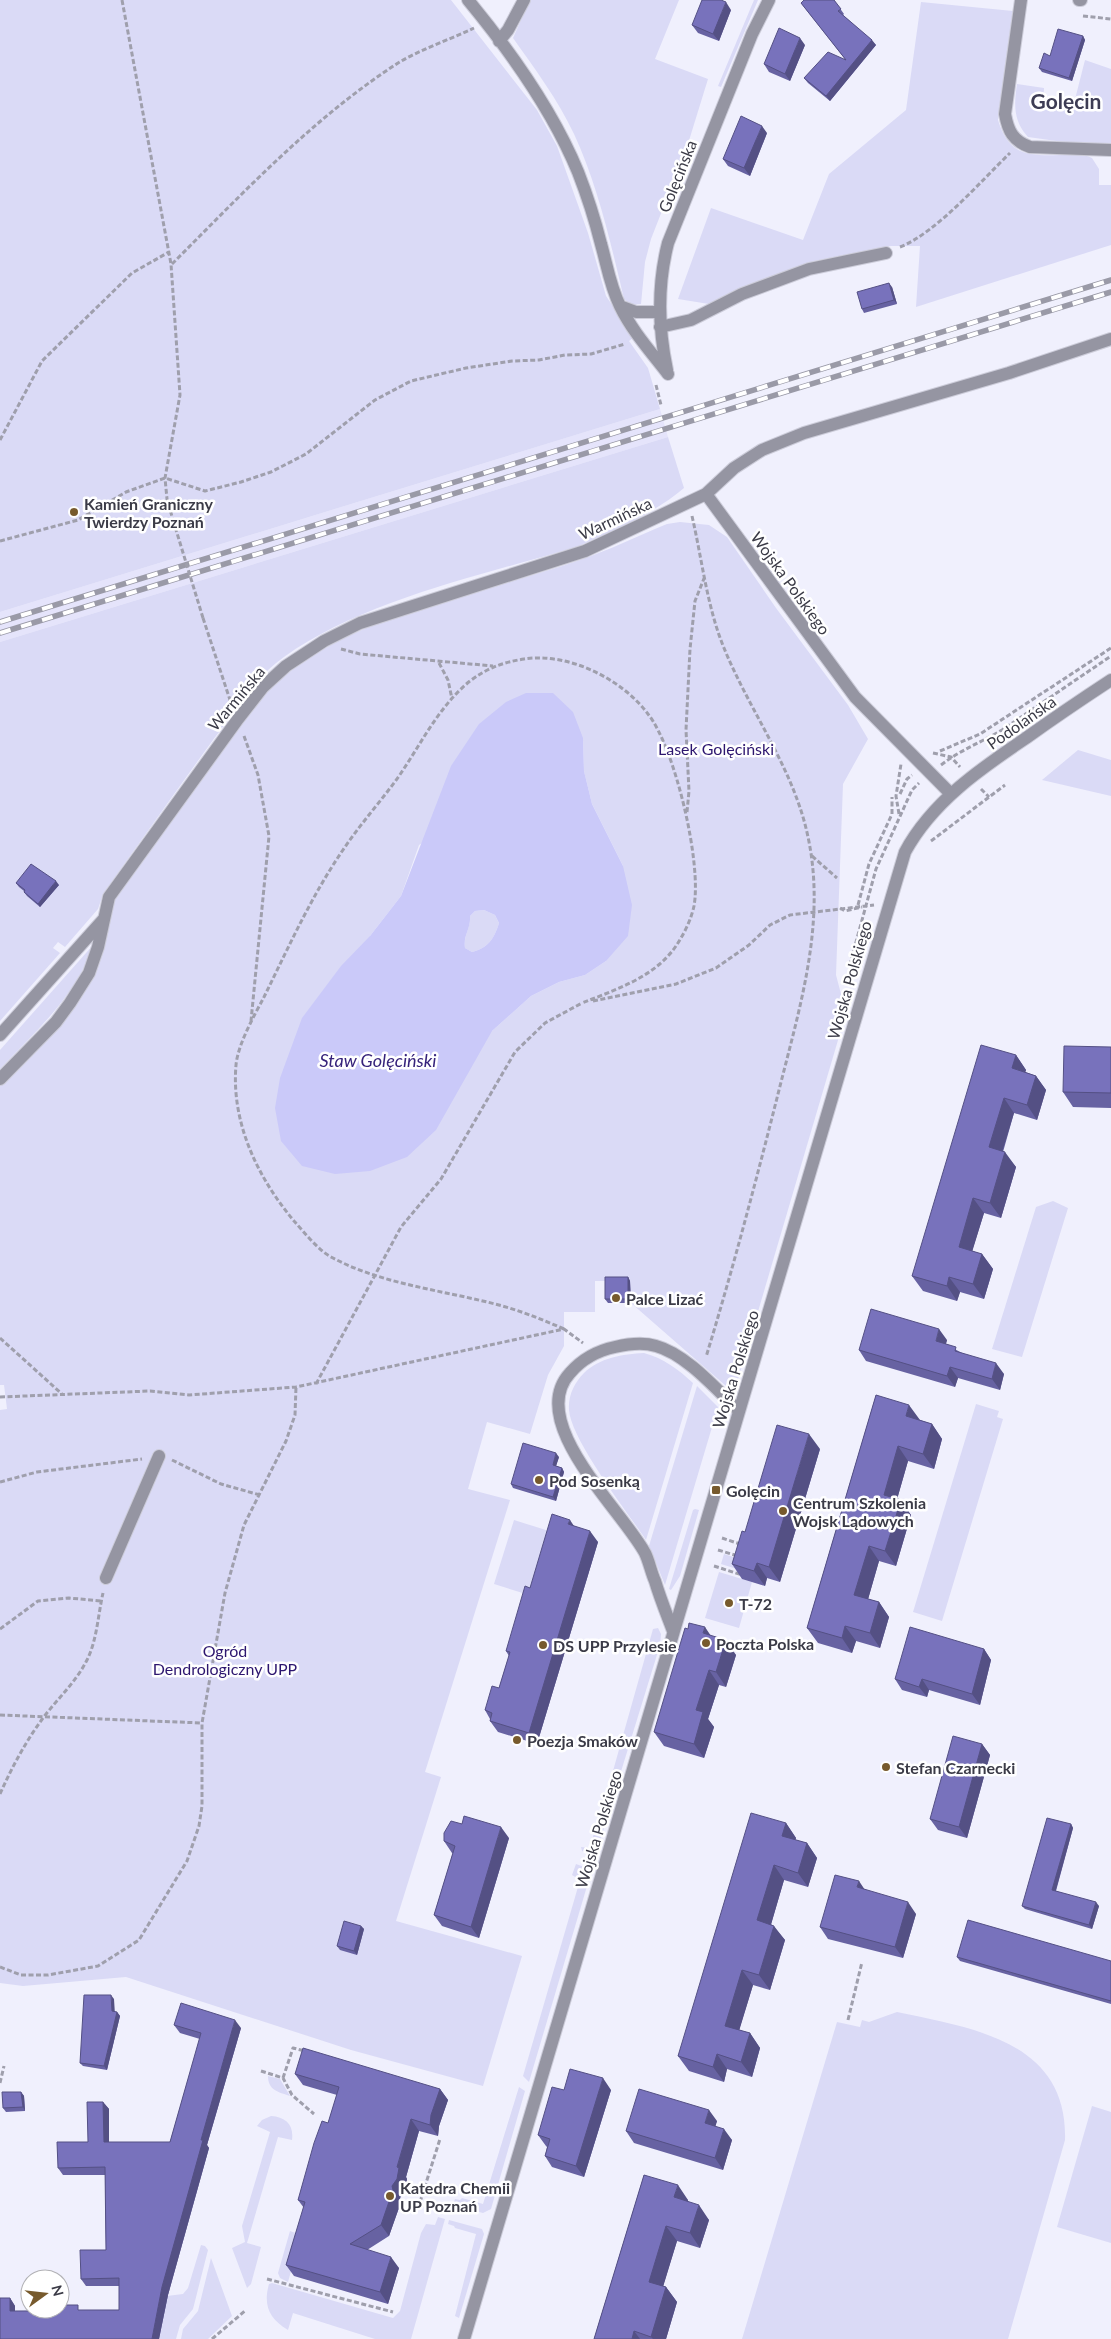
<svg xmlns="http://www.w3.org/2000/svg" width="1111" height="2339" font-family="Lato,sans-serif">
	<rect width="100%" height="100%" fill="#f0f0fd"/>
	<path fill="#e5e4fb" d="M660,409L668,437L0,642V612Z"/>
	<path fill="#dadaf6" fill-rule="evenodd" d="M0,0H451L537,110L557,146L588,233L606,296L634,337L629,341L648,368L660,409L0,612Z
		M530,0H679L655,59L708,79L687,147L651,239L645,262L641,304L631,305L624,299C611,244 598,186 574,134C558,100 535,69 513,38Z
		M754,0H758L721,87L718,86Z
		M921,2L1013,11L998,120C1010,160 1033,155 1069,155C1078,155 1085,154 1092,158L1099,169V185H1111V245L916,307L920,246H891L814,261L709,304L678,299L711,208L803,240L829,174L906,110Z
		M1085,60L1111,69V144H1078L1028,137C1013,121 1014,104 1017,84L1044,88L1043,107L1072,111Z
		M668,437L684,488C655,513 611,532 576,547C483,575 364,600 284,657C254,678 235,711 213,740C176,791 140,842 103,894L98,909L65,947L58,942L53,948L60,953L0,1021V642Z
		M680,522L709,525L727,537L776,608L848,705L868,739L843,784L836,975L846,1013L734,1393L631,1303L630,1281H595V1312H564V1346L548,1375L530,1434L487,1422L468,1489L510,1500L425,1772L441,1777L396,1921L522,1956L483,2086L351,2050L126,1977L23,1986L0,1983V1410L7,1409L4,1385H0V1086L59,1025L98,963L106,941L110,911L114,899C151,846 188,794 227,743C240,726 253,704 269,689C354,611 474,597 580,560C609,550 638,536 667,524ZM583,738L584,771L592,804L623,866L606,961L585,975L559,982L531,996L492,1031L370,936L401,896L419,845Z
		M1078,750L1111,760V796L1042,780Z
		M484,910L495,915L499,923C494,939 488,948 472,952L465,948C463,936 471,928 470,916L475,911Z
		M94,944C77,995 35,1032 0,1069V1050Z
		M1053,1201L1068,1208L1022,1357L992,1349L1036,1207Z
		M644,1353C663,1358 678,1369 693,1383L646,1540C628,1513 571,1440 569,1410C568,1396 574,1383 584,1373C599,1358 623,1354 644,1353Z
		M697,1386L718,1407L665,1585L649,1546Z
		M976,1404L999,1411L997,1417L1003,1419L942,1621L913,1612Z
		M695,1509L699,1510L680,1576L671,1590L669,1589L693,1510Z
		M514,1520L549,1531L529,1595L494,1584Z
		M724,1554L746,1561L743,1571L721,1564Z
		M719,1572L752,1582L739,1628L705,1618Z
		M658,1628L661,1634L660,1645L619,1778H611L653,1629Z
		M603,1799L609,1803V1812L596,1854L591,1855L582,1851L581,1847L590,1848Z
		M576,1864L590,1869V1876L529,2082L523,2076L580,1880L572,1875Z
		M897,2012C972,2028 1068,2041 1065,2140L1008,2339H742L837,2022L860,2027L862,2020L869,2022Z
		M268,2076L280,2079L290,2096C278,2092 268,2090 268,2076Z
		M519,2087L525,2091L491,2209L483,2213L453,2205L455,2199L460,2200L462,2198L483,2204Z
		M1092,2106L1111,2112V2243L1057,2227Z
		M271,2116C286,2117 294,2125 292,2140L278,2137L247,2243L261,2247L251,2284L247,2288L232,2248L245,2242L242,2226L270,2132L257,2126L262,2120Z
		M438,2217L445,2219L411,2339H375L293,2313L288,2330C269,2319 263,2305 269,2284L272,2283L393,2318L400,2311L421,2233L426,2224L435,2225Z
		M449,2220L482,2229L484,2234L459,2318L455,2316L476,2234L455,2228L454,2226L448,2224Z
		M290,2231L301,2235L288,2282L280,2278L278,2273Z
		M201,2245L205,2246L208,2250L193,2309L180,2325L176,2339H159L167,2296L183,2294L188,2288Z
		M211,2258L232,2316L208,2339H181L183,2329L198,2311Z"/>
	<path fill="#cac9f9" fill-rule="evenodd" d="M526,693H553L573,712L583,738L584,771L592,804L623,866L632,905L628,936L606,961L585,975L559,982L531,996L492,1031L436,1130L407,1157L370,1171L335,1174L302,1166L281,1141L275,1108L280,1078L302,1018L341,966L370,936L401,896L451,766L479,724L506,702ZM484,910L495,915L499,923C494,939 488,948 472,952L465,948C463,935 471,929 470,916L475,911Z"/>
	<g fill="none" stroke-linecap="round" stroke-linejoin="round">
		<defs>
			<path id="minor" d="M468,0C511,52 552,109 578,172C587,195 595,220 601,244C607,265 610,286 620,306C632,331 651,352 668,374
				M1021,0L1005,114C1008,131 1013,141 1030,147L1111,150
				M1079,0H1081
				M499,41L508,30L524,0
				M620,306L636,312H659
				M660,327L691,320L742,294L809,269L886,253
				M667,370C658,327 657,286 668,243L752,34L769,0
				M706,494L855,697L951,794
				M0,1035L103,920
				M0,1079L56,1022L70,1003L89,973L98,947L109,897L238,719L263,687L286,666L324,641L360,623L585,551L706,494L734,468L762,450L804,433L1009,373L1111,339
				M106,1578L159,1456
				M673,1631C667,1615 660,1598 655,1581C651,1572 649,1561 645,1553C622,1510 525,1422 570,1373C582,1359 596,1351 615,1347C628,1344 643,1342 656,1346C686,1354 717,1390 739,1411
				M464,2339L905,852C932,802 980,769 1026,738C1054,718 1082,699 1111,680"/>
		</defs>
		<use href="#minor" stroke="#ccccd9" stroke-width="14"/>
		<path stroke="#9f9fac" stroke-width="3" stroke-dasharray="5 2.5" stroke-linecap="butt" d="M122,0L171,264L180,395L165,478L167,499L173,520
			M1083,16L1111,19
			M900,247C936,233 981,181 1010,153
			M172,264C243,193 313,118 398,63C421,49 449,40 474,28
			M656,385L661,405
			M0,440L42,361L132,273L169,252
			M692,516C702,559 707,607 724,648C750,712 794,769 808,837C827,925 798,1013 777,1098C755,1185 732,1272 706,1357
			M0,541L78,520L126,492L165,478L205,491L241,482L271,472L306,454L375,400L411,381L466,368L512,361L539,360L565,355L591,354L625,344
			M203,618L231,703
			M341,649L360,654L493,666
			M439,663L448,680L452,699
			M244,736L258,775L269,836L251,1021
			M940,751L980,734L1111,648
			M933,753L951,757L960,767
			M941,765C962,749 980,743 1002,730L1111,656
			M981,789L989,797
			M900,794L907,779L912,775
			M687,812L689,791L686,730L690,649L695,601L705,576
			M899,814L896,796L901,764
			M931,841L1005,785
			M812,856L837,878
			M858,905L869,864L892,814V797
			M840,908L845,911L862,907
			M854,972L850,964L876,869L912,790L919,783
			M593,1001L676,984L716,968L749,945L770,925L790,915L874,905
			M564,1329C541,1319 519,1310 495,1304C441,1290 381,1284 331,1257C318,1250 304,1232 294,1221C258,1178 231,1123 236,1065C238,1044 254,1016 264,997C289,946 313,893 345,847C362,822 382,800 399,776C421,744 439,706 470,681C487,668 504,662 524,659C568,652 622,679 648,714C675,748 702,863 694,906C691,920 684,934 676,946C655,977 615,990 582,1003
			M0,1338L62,1394
			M316,1384L401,1227L441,1179L515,1052L545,1023L582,1003
			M0,1397L150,1391L189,1395L296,1387L564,1329L583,1343
			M172,1460L221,1484L260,1495
			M0,1482L37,1472L142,1459
			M722,1538L740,1544
			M718,1550L738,1556
			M714,1566L742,1575
			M0,1629L38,1601L69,1598L101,1601
			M0,1715L202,1723
			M0,1794C12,1767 26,1741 43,1718C58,1698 76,1682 87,1660C97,1640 98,1615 103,1593
			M0,1967L21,1975H48L98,1966L139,1940L187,1861L199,1826L202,1806V1723L225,1593L244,1525L286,1441L295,1415L296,1387
			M848,2020L862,1962
			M261,2071L283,2078L292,2095L314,2114
			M283,2078L293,2048L305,2051
			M0,2083L4,2066
			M420,2202L440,2139
			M267,2279L393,2312
			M212,2339L246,2310"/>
		<use href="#minor" stroke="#9595a2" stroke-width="12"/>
		<defs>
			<path id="rail" d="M0,622L1111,280
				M0,633L1111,292"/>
		</defs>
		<use href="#rail" stroke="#9a9aa7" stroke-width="5.5"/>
		<use href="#rail" stroke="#fff" stroke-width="4" stroke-dasharray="11" stroke-linecap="butt"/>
		<path stroke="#9f9fac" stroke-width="3" stroke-dasharray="5 2.5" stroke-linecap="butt" d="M173,520L203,618"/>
	</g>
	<path fill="#6762a2" d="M834,0L844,14L843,15L876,45L830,101L808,83L804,78L845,59L801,3Z
		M731,10L719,41L698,33L692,25Z
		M1083,36L1085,40L1072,81L1042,72L1039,68L1050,56Z
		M805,45L790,81L769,72L764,64Z
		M767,133L750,176L728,166L723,159Z
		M892,287L897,304L864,313L862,309Z
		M16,883L59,885L40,907L27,896L24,892V891L19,887Z
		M1111,1047V1108L1073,1107L1063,1092Z
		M1016,1055L1026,1070L1025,1072L1036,1076L1046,1090L1037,1120L1014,1113L1003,1152L1016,1167L1001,1218L984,1213L972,1251L982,1254L993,1269L984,1299L960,1292L957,1301L923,1291L912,1276Z
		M628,1277L630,1281L631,1303H608L605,1299Z
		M947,1340L946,1344L960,1352L1004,1374L1000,1390L958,1378L955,1387L866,1361L859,1350Z
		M876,1395L920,1420L932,1424L942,1439L934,1469L908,1461L897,1499L911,1515L896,1566L879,1561L868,1599L879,1602L889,1617L880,1648L856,1641L852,1653L818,1643L807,1628Z
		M820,1449L780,1582L767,1578L765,1586L742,1579L732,1564L745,1532Z
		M559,1457L556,1466L562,1468L564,1472L556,1501L513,1488L511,1484Z
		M574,1526L598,1542L537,1744L498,1732L490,1721V1719L485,1710L499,1688L509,1656L506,1651L530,1588Z
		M711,1636L736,1655L726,1687L719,1685L708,1719L714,1727L704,1758L664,1746L654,1732Z
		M984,1649L991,1660L980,1705L929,1690L927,1697L902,1690L895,1679Z
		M982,1744L990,1755L967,1838L938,1830L930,1819Z
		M786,1823L796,1838L795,1840L807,1843L817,1858L808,1887L784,1880L771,1924L785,1940L770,1990L753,1985L739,2030L750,2033L760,2048L752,2077L727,2069L724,2082L689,2071L678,2056Z
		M1071,1824L1073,1828L1056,1891L1099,1906L1092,1929L1025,1909L1022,1906Z
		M509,1838L479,1938L442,1926L434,1915L453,1853H452L444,1841Z
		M864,1890L916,1914L903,1958L828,1939L820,1927Z
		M361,1926L364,1929L357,1955L340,1950L337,1946Z
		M957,1957L1111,1961V2004L960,1961Z
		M114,1999V2012H117L120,2016L107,2070L83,2066L80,2063Z
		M174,2025L241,2028L207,2145L209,2148L168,2295L159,2339H0L10,2298L15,2306V2311L119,2310V2286H86L81,2279L106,2250L105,2175H63L58,2168L88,2142L103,2102L109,2109V2142H170L200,2039L180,2033Z
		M295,2074L440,2089L448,2100L439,2126L438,2136L419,2131L406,2177L407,2179L405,2190L400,2198L401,2202L389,2236L367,2250L399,2268L388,2304L294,2276L286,2265L304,2208L298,2200L328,2123L337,2095L303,2085Z
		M564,2090H611L584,2177L552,2167L545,2156L547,2147L546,2146L538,2135Z
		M21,2092L24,2096L25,2111L6,2112L3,2108Z
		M717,2121L715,2126L732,2140L723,2170L634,2143L626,2131Z
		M644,2175L688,2200V2201L709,2220L700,2248L677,2241L663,2286L666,2287L677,2302L666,2339H594Z"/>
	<path fill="#545084" d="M726,2L731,10L719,41L713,34Z
		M1083,36L1085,40L1072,81L1069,78Z
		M800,38L805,45L790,81L785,74Z
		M872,40L876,45L830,101L826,96Z
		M762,126L767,133L750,176L744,168Z
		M889,283L892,287L897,304L894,300Z
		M56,881L59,885L40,907L38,904Z
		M1016,1055L1026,1070L1022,1083L1012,1068Z
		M1036,1076L1046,1090L1037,1120L1027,1105Z
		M1004,1098L1014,1113L999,1162L989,1147Z
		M1005,1152L1016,1167L1001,1218L990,1203Z
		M973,1198L984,1213L969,1262L959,1247Z
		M982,1254L993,1269L984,1299L973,1284Z
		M628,1277L630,1281L631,1303L628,1299Z
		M949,1277L960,1292L957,1301L947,1286Z
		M939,1329L947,1340L943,1352L936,1341Z
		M996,1363L1004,1374L1000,1390L992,1379Z
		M950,1367L958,1378L955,1387L947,1376Z
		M909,1405L920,1420L906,1416Z
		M932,1424L942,1439L934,1469L923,1454Z
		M809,1434L820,1449L780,1582L769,1567Z
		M898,1446L908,1461L894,1510L884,1495Z
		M556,1453L559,1457L555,1469L553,1465Z
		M562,1468L564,1472L556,1501L553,1497Z
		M901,1500L911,1515L896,1566L885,1551Z
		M570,1520L578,1532L568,1524Z
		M590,1531L598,1542L537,1744L529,1733Z
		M869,1546L879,1561L865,1610L854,1595Z
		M757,1563L767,1578L765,1586L754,1571Z
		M879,1602L889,1617L880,1648L870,1633Z
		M845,1626L856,1641L852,1653L842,1638Z
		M705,1627L715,1642L703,1633Z
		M726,1640L736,1655L726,1687L716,1672Z
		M984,1649L991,1660L980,1705L972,1694Z
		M709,1670L719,1685L708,1719L714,1727L704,1758L694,1744L696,1710Z
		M922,1679L929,1690L927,1697L919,1687Z
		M982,1744L990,1755L967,1838L959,1827Z
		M786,1823L796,1838L792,1850L782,1836Z
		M1071,1824L1073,1828L1055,1893L1052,1890Z
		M501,1827L509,1838L479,1938L471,1927Z
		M807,1843L817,1858L808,1887L798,1873Z
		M774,1865L784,1880L768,1935L757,1920Z
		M859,1881L867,1893L857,1887Z
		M908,1902L916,1914L903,1958L895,1947Z
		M1096,1902L1099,1906L1092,1929L1089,1925Z
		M361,1926L364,1929L357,1955L354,1951Z
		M774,1926L785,1940L770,1990L759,1975Z
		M742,1970L753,1985L736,2041L725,2026Z
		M111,1995L114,1999L115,2015L112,2011Z
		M117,2012L120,2016L107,2070L104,2066Z
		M235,2020L241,2028L207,2145L209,2148L168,2295L159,2339H152L162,2287L201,2140Z
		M750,2033L760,2048L752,2077L741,2062Z
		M717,2054L727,2069L724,2082L713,2067Z
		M603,2078L611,2090L584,2177L576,2166Z
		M440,2089L448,2100L439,2126L438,2136L430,2125L431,2115Z
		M21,2092L24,2096L25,2111L23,2107Z
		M103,2102L109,2109V2149L104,2142Z
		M709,2110L717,2121L713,2135L705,2123Z
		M411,2119L419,2131L406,2177L407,2179L405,2190L400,2198L401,2202L389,2236L381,2225Z
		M724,2129L732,2140L723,2170L715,2158Z
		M678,2185L688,2200L684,2212L674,2197Z
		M699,2205L709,2220L700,2248L690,2233Z
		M666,2226L677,2241L660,2297L649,2282Z
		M391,2257L399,2268L388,2304L380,2292Z
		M666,2287L677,2302L666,2339H653L651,2337Z
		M10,2298L15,2306V2319L10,2311Z
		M634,2331L640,2339H632Z"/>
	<path fill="#7872bc" stroke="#545084" d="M702,0H721L726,2L713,34L692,25Z
		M804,0H834L841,9L838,11L872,40L826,96L804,78L828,52L846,60L801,3Z
		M779,28L800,38L785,74L764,64Z
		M1058,29L1083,36L1069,78L1039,68L1044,53L1050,56Z
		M741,116L762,126L744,168L723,159Z
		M889,283L894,300L862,309L857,292Z
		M31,864L56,881L38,904L24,892L25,890L16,883Z
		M981,1045L1016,1055L1012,1068L1036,1076L1027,1105L1004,1098L989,1147L1005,1152L990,1203L973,1198L959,1247L982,1254L973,1284L949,1277L947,1286L912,1276Z
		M1064,1046L1111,1047V1093L1063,1092Z
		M605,1277H628V1299H605Z
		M871,1309L939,1329L936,1341L956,1347L955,1351L996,1363L992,1379L950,1367L947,1376L859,1350Z
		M876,1395L909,1405L906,1416L932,1424L923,1454L898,1446L884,1495L901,1500L885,1551L869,1546L854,1595L879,1602L870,1633L845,1626L842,1638L807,1628Z
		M777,1425L809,1434L769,1567L757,1563L754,1571L732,1564L742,1531L745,1532Z
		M523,1443L556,1453L553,1465L562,1468L553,1497L511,1484Z
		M552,1514L570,1520L568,1524L590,1531L529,1733L490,1721L492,1713L485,1710L492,1686L499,1688L510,1652L506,1651L525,1586L530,1588Z
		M689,1623L705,1627L703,1633L726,1640L716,1672L709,1670L696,1710L703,1712L694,1744L654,1732L685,1628L688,1629Z
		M910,1627L984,1649L972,1694L922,1679L919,1687L895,1679Z
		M953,1736L982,1744L959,1827L930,1819Z
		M751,1813L786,1823L782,1836L807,1843L798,1873L774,1865L757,1920L774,1926L759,1975L742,1970L725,2026L750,2033L741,2062L717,2054L713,2067L678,2056Z
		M464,1816L501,1827L471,1927L434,1915L455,1846L444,1841V1833L451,1821L462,1824Z
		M1047,1818L1071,1824L1052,1890L1096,1902L1089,1925L1022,1906Z
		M835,1875L859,1881L857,1887L908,1902L895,1947L820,1927Z
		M968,1920L1111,1961V2001L957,1957Z
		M344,1921L361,1926L354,1951L337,1946Z
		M84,1995H111L112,2011L117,2012L104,2066L80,2063Z
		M181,2003L235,2020L201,2140H203L162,2287L152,2339H0V2298H10V2311H60V2305H78V2310H119V2278L81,2279L80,2250H106L105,2167L58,2168L57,2142H88L87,2102H103L104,2142H170L201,2033L174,2025Z
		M303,2048L440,2089L431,2115L430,2125L411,2119L397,2167L399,2168L397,2179L392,2186L393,2190L381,2225L350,2244L391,2257L380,2292L286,2265L305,2202L298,2200L314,2143L322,2121L328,2123L339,2087L295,2074Z
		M570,2069L603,2078L576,2166L545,2156L550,2139L538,2135L552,2087L564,2090Z
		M639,2089L709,2110L705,2123L724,2129L715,2158L626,2131Z
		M2,2092H21L23,2107L3,2108Z
		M644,2175L678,2185L674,2197L699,2205L690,2233L666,2226L649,2282L666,2287L651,2337L634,2331L632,2339H594Z"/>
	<g fill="#775a2d" stroke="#fff" stroke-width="2">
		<circle cx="74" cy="512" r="5"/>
		<circle cx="616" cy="1298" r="5"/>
		<circle cx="539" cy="1480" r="5"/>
		<rect x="711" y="1485" width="10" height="10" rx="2.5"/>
		<circle cx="783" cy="1511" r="5"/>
		<circle cx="729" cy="1603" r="5"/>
		<circle cx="706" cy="1643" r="5"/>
		<circle cx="543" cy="1645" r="5"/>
		<circle cx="517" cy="1740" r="5"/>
		<circle cx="886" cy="1767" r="5"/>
		<circle cx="390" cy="2196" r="5"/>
	</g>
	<g text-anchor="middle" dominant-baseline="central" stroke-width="5" stroke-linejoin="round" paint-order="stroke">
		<g font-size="16" fill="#3b3b47" stroke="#fff">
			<text transform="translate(677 176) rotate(-68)">Golęcińska</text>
			<text transform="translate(615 518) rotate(-25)">Warmińska</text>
			<text transform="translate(791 583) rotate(54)">Wojska Polskiego</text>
			<text transform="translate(236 698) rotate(-50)">Warmińska</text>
			<text transform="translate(1021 722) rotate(-35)">Podolańska</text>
			<text transform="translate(849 980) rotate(-74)">Wojska Polskiego</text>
			<text transform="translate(735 1369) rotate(-73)">Wojska Polskiego</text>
			<text transform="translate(598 1829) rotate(-73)">Wojska Polskiego</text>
		</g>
		<g font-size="16" font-weight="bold" fill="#3b3b47" stroke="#fff" text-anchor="start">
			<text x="84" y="503">Kamień Graniczny<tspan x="84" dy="18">Twierdzy Poznań</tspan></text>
			<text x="626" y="1298">Palce Lizać</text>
			<text x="549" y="1480">Pod Sosenką</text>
			<text x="726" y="1490">Golęcin</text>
			<text x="793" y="1502">Centrum Szkolenia<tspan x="793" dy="18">Wojsk Lądowych</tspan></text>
			<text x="739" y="1603">T-72</text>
			<text x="716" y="1643">Poczta Polska</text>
			<text x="553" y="1645">DS UPP Przylesie</text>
			<text x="527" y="1740">Poezja Smaków</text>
			<text x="896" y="1767">Stefan Czarnecki</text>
			<text x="400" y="2187">Katedra Chemii<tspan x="400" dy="18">UP Poznań</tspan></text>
		</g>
		<g font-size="16" fill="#2d166f" stroke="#fff">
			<text x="716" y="748">Lasek Golęciński</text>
			<text x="225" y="1650">Ogród<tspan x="225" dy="18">Dendrologiczny UPP</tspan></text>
		</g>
		<g font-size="18" font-style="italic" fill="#36237b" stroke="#fff">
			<text x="378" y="1060">Staw Golęciński</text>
		</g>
		<g font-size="21" font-weight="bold" fill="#3d3c54" stroke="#fff">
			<text x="1066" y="100">Golęcin</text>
		</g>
	</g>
	<g transform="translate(45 2294) rotate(75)"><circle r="24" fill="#ffffff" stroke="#b1b1b5"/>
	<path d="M0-4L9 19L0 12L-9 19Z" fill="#775a2d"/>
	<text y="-8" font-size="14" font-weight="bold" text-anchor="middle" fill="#3b3b47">N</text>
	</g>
</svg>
